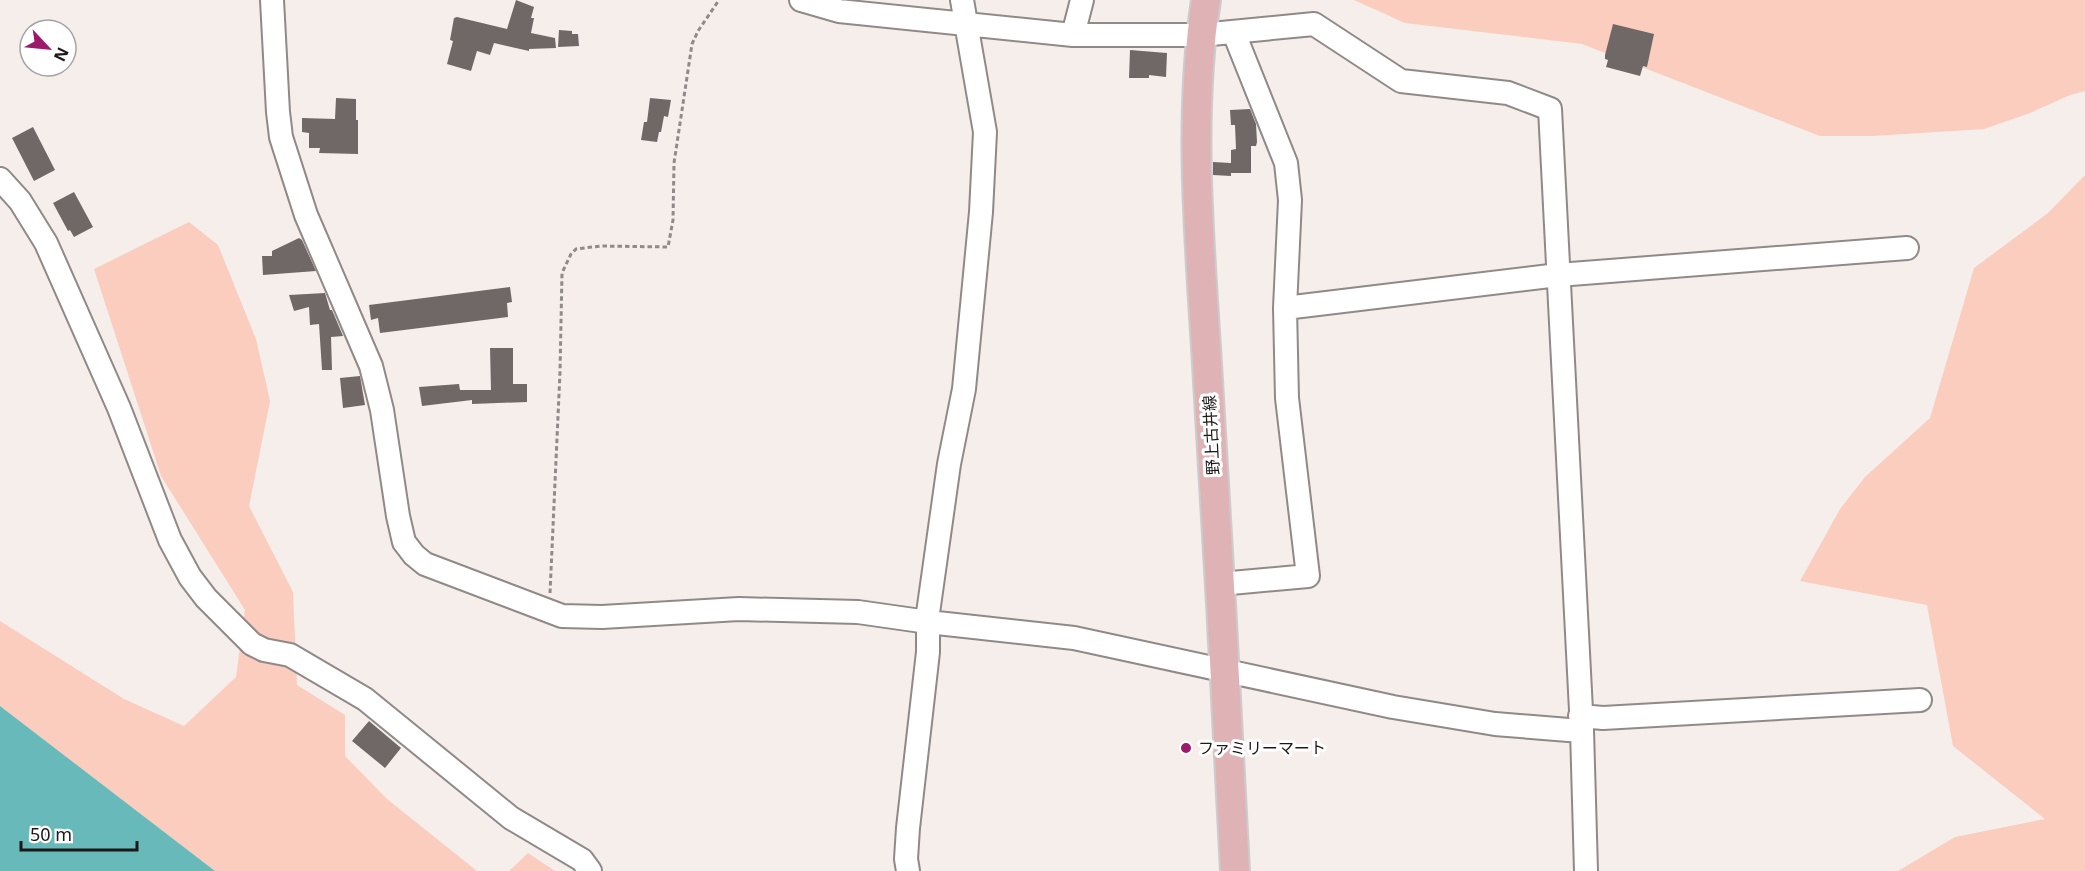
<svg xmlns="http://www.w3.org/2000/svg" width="2085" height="871" font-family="'Noto Sans','Noto Sans JP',sans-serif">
	<rect width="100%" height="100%" fill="#f6eeeb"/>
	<path fill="#facdbe" d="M1354,0H2085V91L2070,95L2030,113L1984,129L1873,136H1820L1582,44L1405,23Z
		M2085,175V871H1898L1955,837L2045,819L1953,746L1927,605L1800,581L1840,509L1865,477L1930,418L1974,268L2048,213Z
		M189,222L218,245L256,339L270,401L249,506L293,592L297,685L345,715V756L387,799L477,871H215L0,706V621L124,699L184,726L236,677L245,610L161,476L94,269Z
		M528,853L555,871H509Z"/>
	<path fill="#68b9b9" d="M0,706L215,871H0Z"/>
	<path fill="#6f6866" d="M516,0L534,7L531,18H534L531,33L555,38L556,48L529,49V51L494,43L490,55L477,51L471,71L447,64L453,41L450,40L454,18L457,17L507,29Z
		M1613,24L1654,34L1647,67L1643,66L1640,76L1606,67L1608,60L1605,59V55Z
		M559,30L572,31V34H578L579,46L558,47Z
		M1130,50L1167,53L1166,77L1149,75V78H1129Z
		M336,98L356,99V120H358V154L319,153L320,148H309V133L302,132V118L335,119Z
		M650,98L671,100L668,117L664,116L661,132H659L657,142L641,140L644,122H647Z
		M1250,109L1256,124L1257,142L1256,146H1251V173H1231V176L1213,175V162L1231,163V150L1236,149L1235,125H1231L1230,110Z
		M33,127L55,170L34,181L12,138Z
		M74,192L93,227L74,237L70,230L68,231L53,203Z
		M299,238L302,240L316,271L263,275L262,256H272V251Z
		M510,287L512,302L507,303L508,317L380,333L378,318L371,320L369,305Z
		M325,293L330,310H332L343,336L331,337L332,370H322L319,324L310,325L309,307L294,311L289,295Z
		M490,348H513V384H527V402L472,404V400L422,406L419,387L459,384L460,390H491Z
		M360,376L365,405L343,408L340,378Z
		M369,721L401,748L385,768L352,741Z"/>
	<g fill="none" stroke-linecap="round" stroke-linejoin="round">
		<defs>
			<path id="minor" d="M272,0L278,112L281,137L306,215L371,366L382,410L398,516L404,542L414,555L425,564L562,616L602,617L739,609L858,612L928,622L1074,638L1393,707L1495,724L1581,731
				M801,0L839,11L1073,35H1201L1314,24L1401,81L1508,93L1550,109L1582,730L1586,871
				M1073,35L1082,0
				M0,179L20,201L46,243L119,408L170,540L190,577L206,598L252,644L264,650L290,655L365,699L511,818L582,860L590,871
				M1285,308L1558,275L1907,248
				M1220,584L1308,576L1287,398L1285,308L1290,200L1286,163L1234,33
				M1580,716L1603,718L1920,700
				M908,871L906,859L908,828L928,652V613L949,464L964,389L981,212L985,132L962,0"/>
			<path id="major" d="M1206,0C1187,126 1201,255 1208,381C1218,544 1227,708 1235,871"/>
		</defs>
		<use href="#minor" stroke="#908987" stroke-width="26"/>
		<use href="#major" stroke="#cdcccc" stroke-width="32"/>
		<path stroke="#908a88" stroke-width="3" stroke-dasharray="4.5 3" stroke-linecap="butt" d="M550,593L560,372L562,273L571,254L576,249L601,246L668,247L673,220L674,163L692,44L698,31L719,0"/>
		<use href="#minor" stroke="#fff" stroke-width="22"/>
		<use href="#major" stroke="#dfb3b5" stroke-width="28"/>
	</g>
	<circle fill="#9d196a" stroke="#fff" stroke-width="2" cx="1186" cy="748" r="6"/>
	<g text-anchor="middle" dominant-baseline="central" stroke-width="6" stroke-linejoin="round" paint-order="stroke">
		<g font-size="16" fill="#1b1817" stroke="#fff">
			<text transform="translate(1211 435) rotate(-93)">野上古井線</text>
		</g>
		<g font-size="16" fill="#1b1817" stroke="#fff" text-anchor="start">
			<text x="1198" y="748">ファミリーマート</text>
		</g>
	</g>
	<g transform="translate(48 48) rotate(116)"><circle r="28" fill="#ffffff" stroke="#a4a3a2" stroke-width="1.5"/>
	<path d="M0-4.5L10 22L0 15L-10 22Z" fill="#9d196a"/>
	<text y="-9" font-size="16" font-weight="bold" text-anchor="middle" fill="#1b1817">N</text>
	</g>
	<path d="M21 841v9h116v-9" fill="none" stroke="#1b1817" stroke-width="3"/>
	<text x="30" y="841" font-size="18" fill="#1b1817" stroke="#ffffff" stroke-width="4.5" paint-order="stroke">50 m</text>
</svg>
